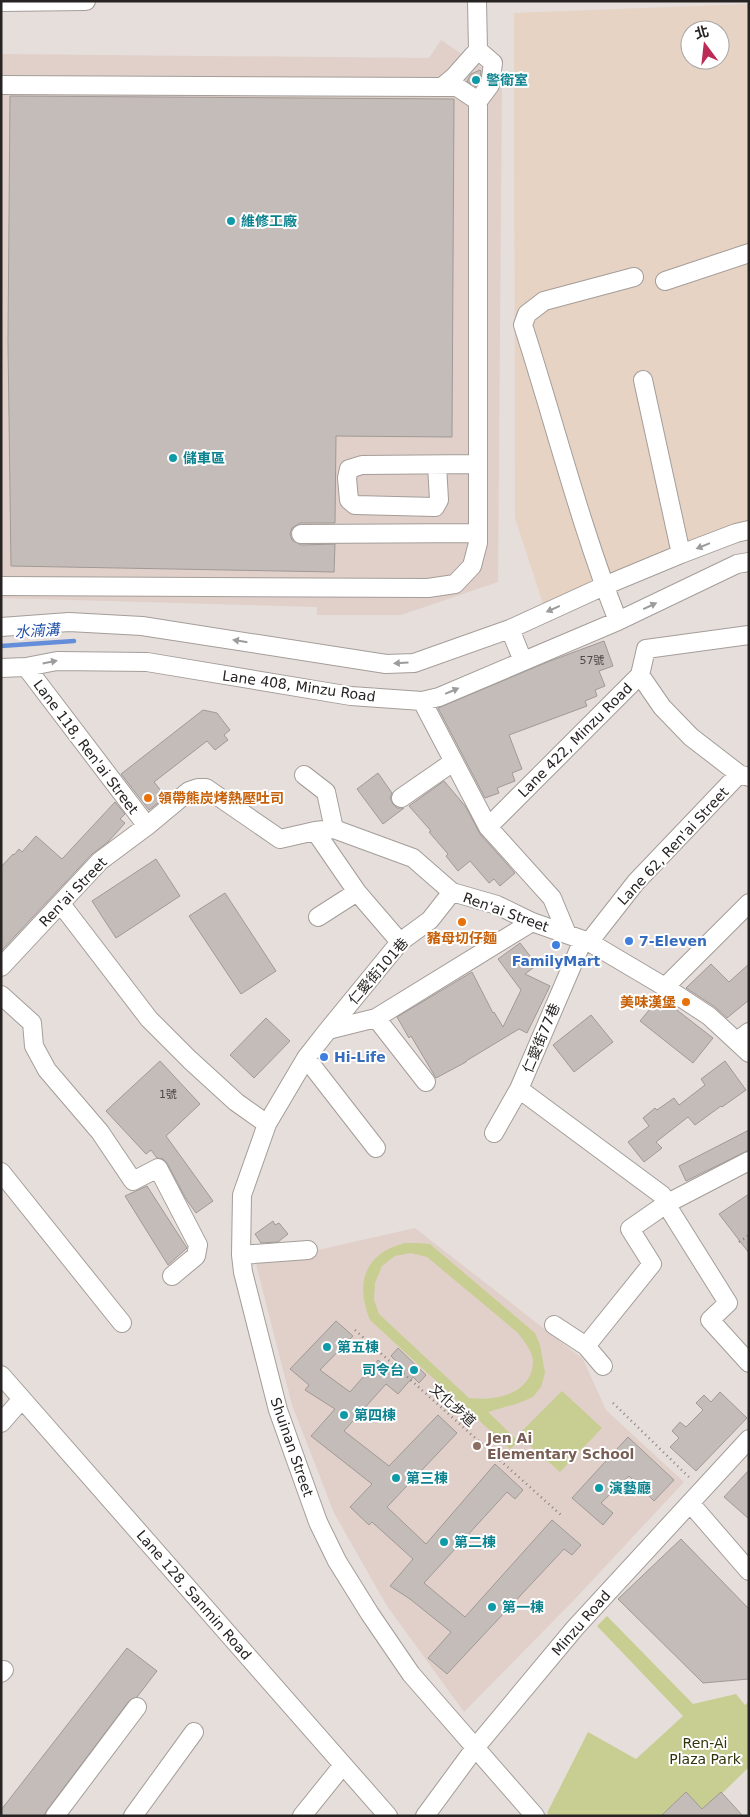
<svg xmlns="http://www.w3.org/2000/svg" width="750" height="1817" font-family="'DejaVu Sans','Noto Sans TC',sans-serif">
	<rect width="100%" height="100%" fill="#e6dedb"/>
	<path fill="#e6d3c3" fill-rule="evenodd" d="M749,4V532L547,616L515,518L514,13ZM690,30H720V60H690Z"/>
	<path fill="#e0d0c9" d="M441,40L502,81L498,582L401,615H317V607L1,598V54L429,58Z
		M415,1228L583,1359L606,1410L684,1482L574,1600L464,1712L387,1606L334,1513L292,1405L256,1264Z"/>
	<path fill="#c8ce91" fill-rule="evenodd" d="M405,1243H419L430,1244L535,1333L540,1345L545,1373L541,1387L533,1397L519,1403L488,1412L519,1442L510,1449L370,1320C355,1284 364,1253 405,1243ZM411,1253L427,1257L518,1333C524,1341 534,1353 533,1364C530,1395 494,1401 469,1398L379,1314L374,1300L375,1283L382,1266L395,1256Z
		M562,1391L602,1428L560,1472L518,1435Z
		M607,1616L693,1704L736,1694L745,1705L749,1701V1767L701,1814L666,1816H550L547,1813L588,1732L636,1759L683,1716L597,1626Z"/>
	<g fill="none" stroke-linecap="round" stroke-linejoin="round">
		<path stroke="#648ed9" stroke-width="4.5" d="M1,646L74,641"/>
	</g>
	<path fill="#c4bcb9" stroke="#a09996" d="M480,70L481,71L480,81L476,87L467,81L471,74Z
		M10,96L454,99L452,437L336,436L335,523H300L292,528L290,534L292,540L301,545L335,544L334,572L11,566L8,342Z
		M604,641L613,666L599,671L605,686L595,690L597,696L585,701L587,706L509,735L522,769L512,773L515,781L497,788L499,793L485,798L438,708L550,661Z
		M203,710L217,713L230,730L224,735L228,740L215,750L207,741L154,782L166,797L149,810L121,774Z
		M378,773L392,793L390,798L393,804L397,808H404L383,824L357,789Z
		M444,781L466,807L480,834L515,873L500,886L494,879L489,883L470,861L458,871L446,856L448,854L429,832L431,831L409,806Z
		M115,802L125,814L120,819L125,823L108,842L92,854L1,951V867L13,854L14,855L19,849L22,852L36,836L62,859Z
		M156,859L180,896L116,938L92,901Z
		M225,893L276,971L241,994L189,916Z
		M520,943L537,965L525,974L550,986L527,1033L519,1029L466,1061V1062L436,1078L411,1036L409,1038L397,1017L472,972L493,1013L494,1012L503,1027L521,990L498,959Z
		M711,964L729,982L749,964V1000L727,1018L715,1007L686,988Z
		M660,997L713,1038L693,1063L640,1021Z
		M591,1015L613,1042L574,1072L553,1045Z
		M266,1018L290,1041L254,1078L230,1055Z
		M160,1061L200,1104L166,1136L213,1201L196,1213L186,1199L167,1163L163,1159L157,1158L151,1150L146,1154L106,1111Z
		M725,1061L746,1090L722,1107L721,1106L695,1125L688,1117L656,1142L662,1148L644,1162L628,1142L649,1126L643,1118L655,1108L657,1110L674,1098L679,1105L705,1085L701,1079Z
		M749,1130V1150L686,1181L679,1166Z
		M147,1186L187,1248L168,1265L125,1196Z
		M749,1194V1253L719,1214Z
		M273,1221L275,1225L279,1223L288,1234L278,1242L261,1243L255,1234Z
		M336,1321L353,1336L320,1370L350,1392L378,1360L394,1373L401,1366L391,1356L398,1348L426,1375L419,1383L413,1377L398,1394L386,1384L344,1431L389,1466L438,1415L457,1433L387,1507L426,1544L495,1464L523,1490L515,1499L507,1492L424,1583L465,1617L552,1520L581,1545L572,1555L564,1549L447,1674L428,1658L451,1632L410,1599L390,1586L413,1559L372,1522L369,1525L350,1507L372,1484L311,1436L335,1409L305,1390L309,1385L290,1369Z
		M720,1392L747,1418L696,1471L670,1447L679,1438L672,1431L680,1422L686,1427L703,1410L696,1403L704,1395L711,1402Z
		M628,1437L674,1480L654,1501L629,1476L601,1503L613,1513L603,1525L572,1498Z
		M749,1470V1519L724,1497Z
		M681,1539L749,1609V1679L703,1683L618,1599Z
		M127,1648L157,1671L137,1697L129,1701L47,1810L44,1816H1V1810Z
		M686,1792L702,1809L721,1792L743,1816H661Z"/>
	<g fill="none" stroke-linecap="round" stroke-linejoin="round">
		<defs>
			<path id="minor" d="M1,2L86,1
				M1,85L442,87L454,77L478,50L477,1
				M442,87H457L478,101
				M665,281L749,253
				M643,380L681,554
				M437,465L439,500L435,507L355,505L349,500L347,478L349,469L362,465L478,464
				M301,534L478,533
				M1,586L428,588L455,584L472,566L478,543V101L490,85L493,63L478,50
				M618,621C580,525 555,424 523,325L527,314L544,301L634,277
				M1,627L69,622L142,626L386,664L414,663L510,629L604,586L681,554L736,533L749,530
				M510,629L523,661
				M26,667L147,826
				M1,668L26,667L57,661L147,662L351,696L422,701L439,697L618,621L737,564L749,562
				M640,675L646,649L749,635
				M422,701L488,827L552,898L567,934
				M304,775L326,792L334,829
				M401,798L453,762
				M488,827L640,675L662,707L691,737L739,774L749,777
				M315,831L357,892
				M452,892L430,920L400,942L328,1030L306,1058L267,1124L242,1195L241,1255L243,1272L278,1410L318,1522L337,1561L370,1614L411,1674L535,1816
				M61,904L149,1019L190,1060L236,1102L267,1124
				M318,917L357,892L400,942
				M589,942L636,882L739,774
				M1,967L100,861L147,826L189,791L198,788H206L280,839L315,831L334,829L413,858L452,892L497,905L532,922L589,942L665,987L709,1016L749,1053
				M665,987L749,903
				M1,995L32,1023L34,1046L47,1070L100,1132L133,1181L158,1168L198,1245L196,1256L172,1276
				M376,1018L426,1082
				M328,1030L376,1018L532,922
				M737,1041L749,1032
				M306,1058L376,1148
				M519,1089L662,1195L666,1204L728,1303L710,1320L749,1363
				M494,1133L519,1089L583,940
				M1,1172L122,1323
				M241,1255L308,1250
				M554,1325L586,1346L652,1264L630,1229L666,1204L749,1161
				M586,1346L603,1366
				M1,1375L388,1816
				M1,1423L22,1399
				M690,1503L749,1571
				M1,1673L4,1670
				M55,1816L137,1707
				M133,1816L194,1732
				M302,1816L343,1765
				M425,1816L475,1748L575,1628L749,1439"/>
		</defs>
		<use href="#minor" stroke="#a49d99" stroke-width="20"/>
		<path stroke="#878280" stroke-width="2.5" stroke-dasharray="1 4" stroke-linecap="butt" d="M739,1242L749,1235
			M355,1330L561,1515
			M613,1403L691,1479"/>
		<use href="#minor" stroke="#fff" stroke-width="18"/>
	</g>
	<defs><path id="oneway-solid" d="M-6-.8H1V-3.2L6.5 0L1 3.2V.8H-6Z" transform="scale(1.25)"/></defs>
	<g fill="#9d9c9c">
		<use href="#oneway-solid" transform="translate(703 546) rotate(158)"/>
		<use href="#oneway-solid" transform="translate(650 606) rotate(-25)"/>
		<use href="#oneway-solid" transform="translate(553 609) rotate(156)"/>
		<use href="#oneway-solid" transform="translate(240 641) rotate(-171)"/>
		<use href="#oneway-solid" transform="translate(50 662) rotate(-11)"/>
		<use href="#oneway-solid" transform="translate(401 663) rotate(176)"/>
		<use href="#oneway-solid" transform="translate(452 691) rotate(-23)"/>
	</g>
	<g fill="#0f9aa8" stroke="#fff" stroke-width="2">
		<circle cx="476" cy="80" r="5"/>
		<circle cx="231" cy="221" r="5"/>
		<circle cx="173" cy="458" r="5"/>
		<circle cx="327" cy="1347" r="5"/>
		<circle cx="414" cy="1370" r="5"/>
		<circle cx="344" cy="1415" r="5"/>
		<circle cx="396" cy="1478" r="5"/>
		<circle cx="599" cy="1488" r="5"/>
		<circle cx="444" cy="1542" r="5"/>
		<circle cx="492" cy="1607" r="5"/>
	</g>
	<g fill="#e8710a" stroke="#fff" stroke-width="2">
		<circle cx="148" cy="798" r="5"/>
		<circle cx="462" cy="922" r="5"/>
		<circle cx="686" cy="1002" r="5"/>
	</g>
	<g fill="#3f7fe0" stroke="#fff" stroke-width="2">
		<circle cx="629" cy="941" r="5"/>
		<circle cx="556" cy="945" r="5"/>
		<circle cx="324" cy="1057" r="5"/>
	</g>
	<circle fill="#8d6e63" stroke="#fff" stroke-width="2" cx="477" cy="1446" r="5"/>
	<g text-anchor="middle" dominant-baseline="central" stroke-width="4" stroke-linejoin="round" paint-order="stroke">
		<g font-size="11" fill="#4e4948">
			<text x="592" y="660">57號</text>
			<text x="168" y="1094">1號</text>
		</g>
		<g font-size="14" font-weight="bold" fill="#0d838f" stroke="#fff" text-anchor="start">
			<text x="486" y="80">警衛室</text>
			<text x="241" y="221">維修工廠</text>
			<text x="183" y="458">儲車區</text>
			<text x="337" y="1347">第五棟</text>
			<text x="404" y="1370" text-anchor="end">司令台</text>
			<text x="354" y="1415">第四棟</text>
			<text x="406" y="1478">第三棟</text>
			<text x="609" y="1488">演藝廳</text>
			<text x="454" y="1542">第二棟</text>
			<text x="502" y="1607">第一棟</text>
		</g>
		<g font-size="14" fill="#262322" stroke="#fff">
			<text transform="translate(299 686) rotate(8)">Lane 408, Minzu Road</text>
			<text transform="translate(575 740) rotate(-45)">Lane 422, Minzu Road</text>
			<text transform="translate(86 747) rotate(53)">Lane 118, Ren'ai Street</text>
			<text transform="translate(673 846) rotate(-47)">Lane 62, Ren'ai Street</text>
			<text transform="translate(73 892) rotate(-46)">Ren'ai Street</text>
			<text transform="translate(506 912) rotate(20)">Ren'ai Street</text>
			<text transform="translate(378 971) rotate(-49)">仁愛街101巷</text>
			<text transform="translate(541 1038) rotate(-67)">仁愛街77巷</text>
			<text transform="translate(453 1405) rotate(42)">文化步道</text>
			<text transform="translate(292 1447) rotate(71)">Shuinan Street</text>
			<text transform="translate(194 1595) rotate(49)">Lane 128, Sanmin Road</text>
			<text transform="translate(581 1623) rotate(-49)">Minzu Road</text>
		</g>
		<g font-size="14" font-weight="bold" fill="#c56008" stroke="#fff" text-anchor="start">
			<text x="158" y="798">領帶熊炭烤熱壓吐司</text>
			<text x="462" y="938" text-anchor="middle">豬母切仔麵</text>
			<text x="676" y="1002" text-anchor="end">美味漢堡</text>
		</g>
		<g font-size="14" font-weight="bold" fill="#366cbe" stroke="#fff" text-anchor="start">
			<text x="639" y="941">7-Eleven</text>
			<text x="556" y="961" text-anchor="middle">FamilyMart</text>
			<text x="334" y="1057">Hi-Life</text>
		</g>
		<g font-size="14" font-weight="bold" fill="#785e54" stroke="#fff" text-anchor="start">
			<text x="487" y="1438">Jen Ai<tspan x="487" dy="16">Elementary School</tspan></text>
		</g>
		<g font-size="14" fill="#313409" stroke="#fff">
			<text x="705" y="1743">Ren-Ai<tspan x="705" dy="16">Plaza Park</tspan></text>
		</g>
		<g font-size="15" font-style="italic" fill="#2251ab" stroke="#fff">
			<text transform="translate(37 631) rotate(-4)">水湳溝</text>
		</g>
	</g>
	<rect width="750" height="1817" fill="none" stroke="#262322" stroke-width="5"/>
	<g transform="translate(705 45) rotate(345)"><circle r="24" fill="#ffffff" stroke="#a8a7a7"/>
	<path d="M0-4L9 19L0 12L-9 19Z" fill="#bb2b55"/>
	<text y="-8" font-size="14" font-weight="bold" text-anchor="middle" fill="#262322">北</text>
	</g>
</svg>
